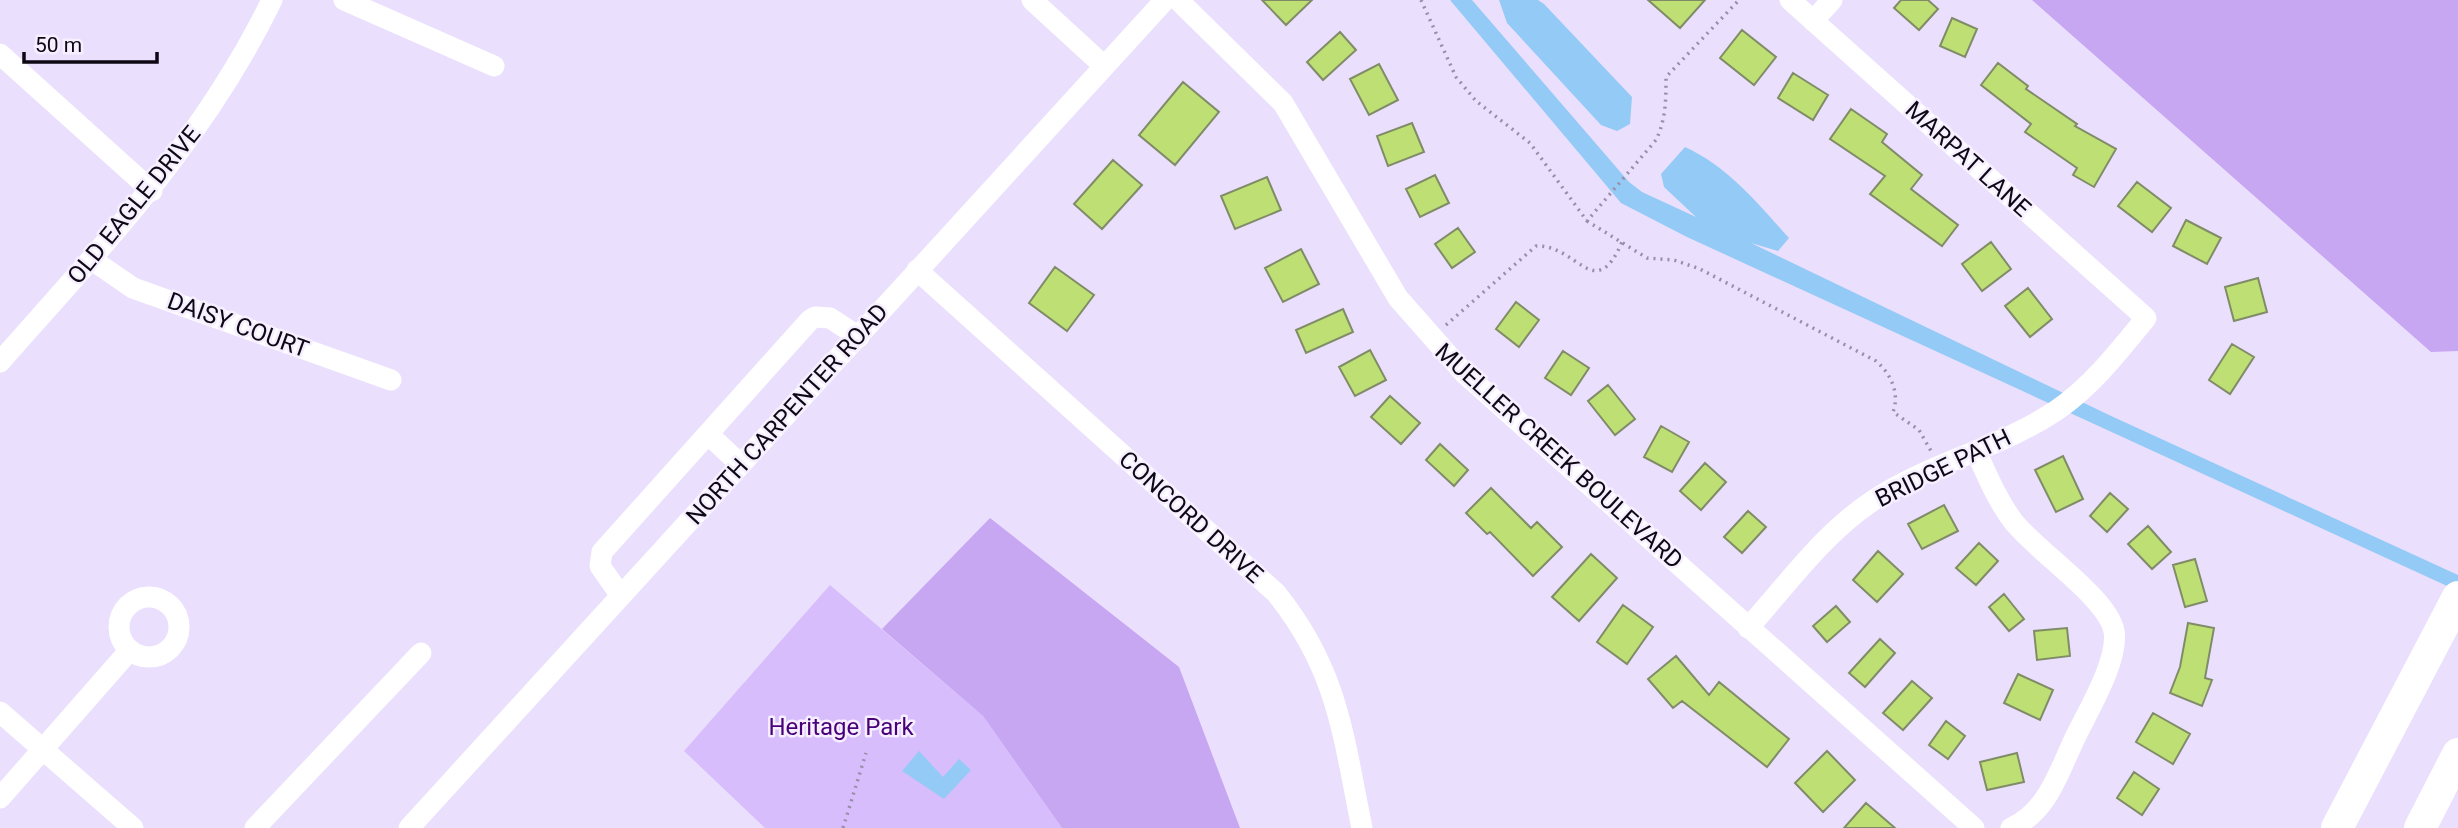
<svg xmlns="http://www.w3.org/2000/svg" width="2458" height="828" font-family="Roboto,sans-serif">
	<rect width="100%" height="100%" fill="#ebdffe"/>
	<path fill="#d7bdfc" d="M830,585L983,716L1062,828H765L684,751Z"/>
	<path fill="#c7a6f2" d="M2032,0H2458V351L2431,352Z
		M990,518L1179,667L1240,828H1062L983,716L882,629Z"/>
	<path fill="#94caf6" d="M1450,0H1472L1629,182L1642,192L1696,217L1664,187L1661,174L1685,147C1729,167 1758,204 1789,238L1778,251L1751,243L2109,415L2458,575V591L1687,237L1621,203Z
		M1499,0H1538L1544,4L1632,97L1630,124L1617,131L1601,125L1507,23Z
		M919,751L943,777L959,759L971,770L944,799L902,771Z"/>
	<path fill="#bddf73" stroke="#808c68" stroke-width="2" d="M1262,0H1312L1286,25Z
		M1648,0H1705L1680,28Z
		M1901,0H1928L1938,9L1919,30L1894,8Z
		M1952,18L1977,29L1965,57L1940,46Z
		M1742,30L1776,57L1754,85L1720,58Z
		M1340,32L1356,50L1323,80L1307,62Z
		M1998,63L2028,86L2026,89L2077,124L2075,126L2116,149L2094,187L2073,175L2077,168L2025,132L2031,124L1981,85Z
		M1379,64L1398,100L1369,115L1350,79Z
		M1793,73L1828,95L1813,120L1778,98Z
		M1183,82L1219,112L1175,165L1139,135Z
		M1851,109L1887,134L1882,142L1922,175L1911,189L1958,225L1942,246L1870,194L1885,176L1830,139Z
		M1412,123L1424,152L1388,166L1377,136Z
		M1113,160L1142,185L1102,229L1074,204Z
		M1435,175L1449,203L1420,217L1406,189Z
		M1267,177L1281,210L1235,229L1221,196Z
		M2137,182L2171,208L2152,232L2118,206Z
		M2186,220L2221,238L2207,264L2173,246Z
		M1458,228L1475,252L1452,268L1435,244Z
		M1991,242L2011,269L1982,291L1962,264Z
		M1301,249L1319,284L1283,302L1265,268Z
		M1055,267L1094,295L1067,331L1029,303Z
		M2258,278L2267,312L2234,321L2225,287Z
		M2028,288L2052,319L2030,337L2005,306Z
		M1516,302L1539,320L1519,347L1496,329Z
		M1343,309L1353,332L1306,353L1296,330Z
		M2232,344L2254,357L2230,394L2209,380Z
		M1370,350L1386,380L1355,396L1339,367Z
		M1563,351L1589,368L1571,395L1545,378Z
		M1608,385L1635,419L1615,435L1588,401Z
		M1390,396L1420,423L1401,444L1371,417Z
		M1661,426L1689,442L1672,472L1644,457Z
		M1440,444L1468,470L1454,486L1426,460Z
		M2063,456L2083,499L2056,512L2035,470Z
		M1705,463L1726,482L1701,510L1680,491Z
		M1491,488L1531,528L1537,522L1562,547L1533,576L1490,532L1487,534L1466,513Z
		M2110,493L2128,509L2107,532L2090,516Z
		M1944,505L1958,531L1922,549L1908,524Z
		M1748,511L1766,527L1742,553L1724,537Z
		M2148,526L2171,552L2152,569L2128,544Z
		M1979,543L1998,561L1976,585L1956,568Z
		M1878,551L1903,574L1877,602L1853,580Z
		M1591,554L1617,578L1579,621L1552,597Z
		M2195,559L2207,601L2185,607L2173,565Z
		M2004,594L2024,619L2009,631L1989,607Z
		M1623,605L1653,627L1627,664L1597,642Z
		M1836,606L1850,622L1827,642L1813,626Z
		M2188,623L2214,628L2205,678L2212,680L2202,706L2170,693L2180,667Z
		M2067,628L2070,656L2037,660L2034,631Z
		M1880,639L1895,653L1865,687L1849,673Z
		M1676,656L1709,695L1719,682L1789,739L1767,767L1682,701L1673,708L1648,679Z
		M2018,674L2053,690L2040,720L2004,703Z
		M1912,681L1932,698L1903,730L1883,713Z
		M2153,713L2190,734L2173,764L2136,742Z
		M1946,721L1965,736L1948,759L1929,745Z
		M1827,751L1855,780L1823,812L1795,783Z
		M2017,753L2024,782L1987,790L1980,762Z
		M2134,772L2159,789L2142,815L2117,798Z
		M1866,803L1895,828H1844Z"/>
	<g fill="none" stroke-linecap="round" stroke-linejoin="round">
		<path stroke="#988fa7" stroke-width="3.5" stroke-dasharray="2 5" stroke-linecap="butt" d="M1421,0L1456,77L1476,101L1530,143L1587,221L1656,140C1666,119 1666,100 1666,77L1739,0
			M1587,221L1647,258L1674,260L1700,269L1876,361C1891,374 1900,393 1893,412L1919,430L1931,451
			M1446,325L1536,246C1577,244 1595,305 1622,242
			M843,828L866,753"/>
		<path stroke="#fff" stroke-width="21" d="M344,0L494,66
			M1032,0L1104,66
			M1178,0L1283,103L1398,298L1465,374L1974,828
			M1813,21L1832,0
			M0,54L152,191
			M91,259L133,288L391,380
			M917,270L1276,593C1338,670 1343,735 1362,828
			M0,362C103,245 203,142 272,0
			M708,434L741,465
			M1976,451C1987,475 1997,500 2013,521C2036,551 2108,598 2114,631C2119,661 2087,712 2074,740C2058,774 2047,812 2011,828
			M621,596L600,566L602,552L810,320L815,317L830,318L859,337
			M119 627a30 30 0 1 1 60 0a30 30 0 1 1-60 0Z
			M1748,628C1786,586 1823,534 1871,502C1928,463 1999,449 2057,410C2093,385 2119,351 2146,318L1790,0
			M0,712L133,828
			M0,798L130,650
			M255,828L421,653
			M409,828L1165,0"/>
		<path stroke="#fff" stroke-width="32" d="M2337,828L2458,597
			M2420,828L2458,754"/>
	</g>
	<g text-anchor="middle" dominant-baseline="central" stroke-width="5" stroke-linejoin="round" paint-order="stroke">
		<g font-size="24" fill="#0e0815" stroke="#f6efff">
			<text transform="translate(1968 159) rotate(42)">MARPAT LANE</text>
			<text transform="translate(134 205) rotate(-51)">OLD EAGLE DRIVE</text>
			<text transform="translate(238 325) rotate(20)">DAISY COURT</text>
			<text transform="translate(787 414) rotate(-48)">NORTH CARPENTER ROAD</text>
			<text transform="translate(1559 456) rotate(42)">MUELLER CREEK BOULEVARD</text>
			<text transform="translate(1943 468) rotate(-26)">BRIDGE PATH</text>
			<text transform="translate(1191 517) rotate(42)">CONCORD DRIVE</text>
		</g>
		<g font-size="24" fill="#480178" stroke="#f6efff">
			<text x="841" y="727">Heritage Park</text>
		</g>
	</g>
	<path d="M24 52v10h133v-10" fill="none" stroke="#0e0815" stroke-width="3.5"/>
	<text x="35" y="52" font-size="21" fill="#0e0815" stroke="#f6efff" stroke-width="5" paint-order="stroke">50 m</text>
</svg>
